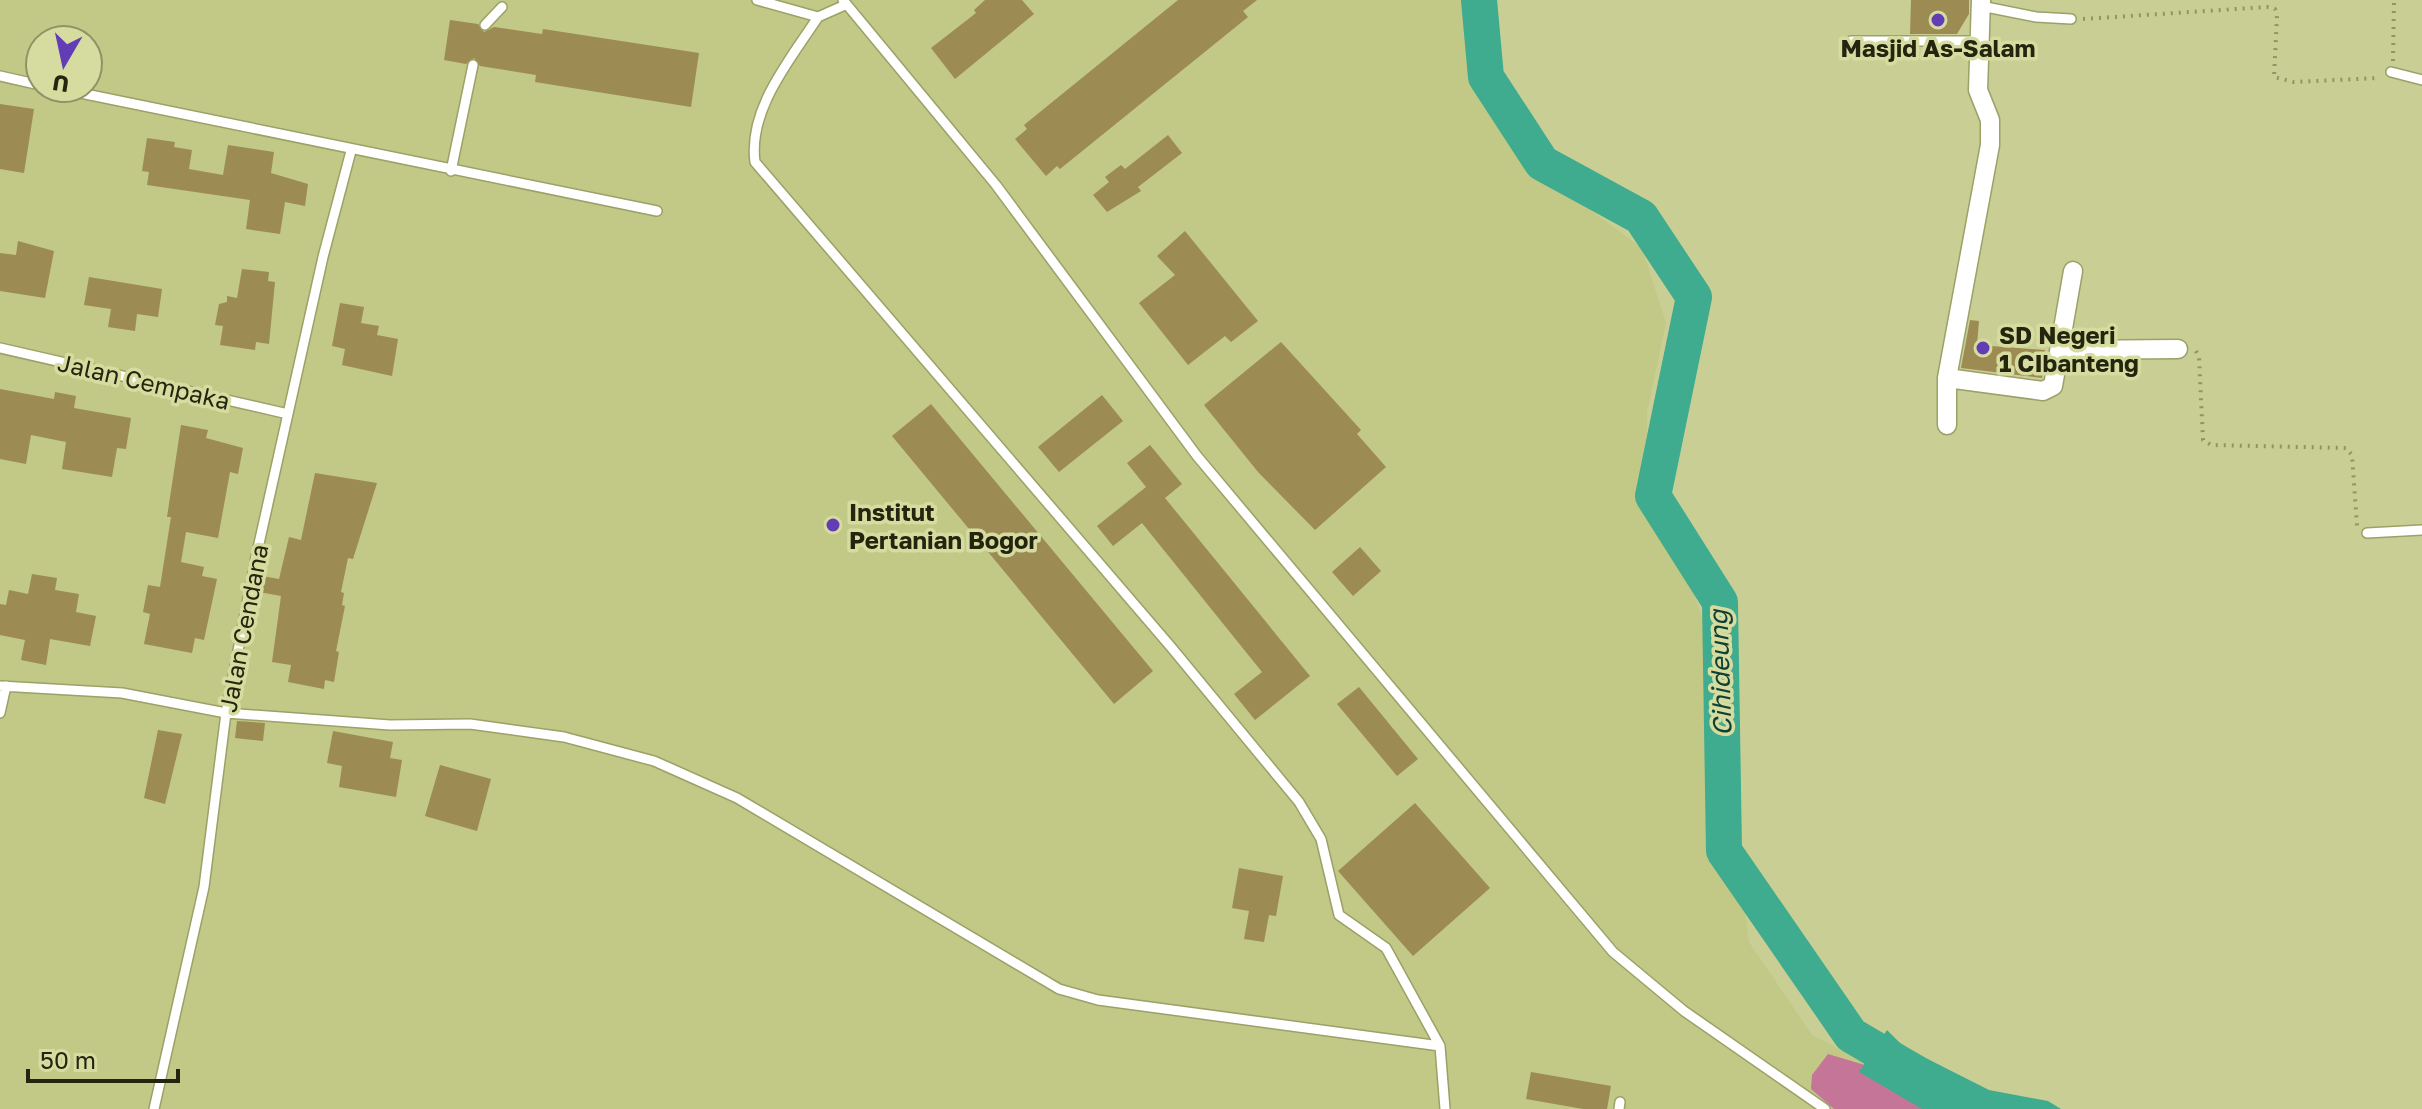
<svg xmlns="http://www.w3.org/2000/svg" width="2422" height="1109" font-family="'Golos Text',sans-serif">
	<rect width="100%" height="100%" fill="#c9cf94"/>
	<path fill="#c2c885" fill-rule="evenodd" d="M0,0H1472L1503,95L1545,177L1642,248L1666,323L1647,412V488L1683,562L1708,634L1749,942L1812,1035L1955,1109H0ZM40,40H88V88H40Z"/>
	<path fill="#c57698" d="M1828,1054L1875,1068L1939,1109H1834L1811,1089L1812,1075Z"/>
	<path fill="#3fab8f" d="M1887,1030L1904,1047L1989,1090L2048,1101L2061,1109H1922L1859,1072Z"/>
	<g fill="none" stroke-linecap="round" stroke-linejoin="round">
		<path stroke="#3fab8f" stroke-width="36" d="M1479,0L1486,77L1542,163L1641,217L1694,297L1653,496L1720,602L1724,851L1851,1035L1977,1109"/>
	</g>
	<path fill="#9c8b53" d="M985,0H1022L1034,14L955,79L931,48L976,13L974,10Z
		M1178,0H1257L1243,11L1248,17L1060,169L1057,166L1046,176L1015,139L1027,129L1024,125Z
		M1911,0H1969V14L1957,34H1910Z
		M450,20L478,24L484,32L494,27L542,34L543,29L699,53L691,107L535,82L536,75L480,66L474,58L466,64L444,60Z
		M0,104L34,109L24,173L0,169Z
		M1168,135L1182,153L1138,187L1141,191L1107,212L1093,195L1109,182L1105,177L1121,165L1125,169Z
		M147,138L175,142L174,147L192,150L189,169L223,175L228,145L274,152L271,173L308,184L305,206L285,202L280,234L246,229L250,200L147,185L149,172L142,171Z
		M1185,231L1258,321L1231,342L1225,336L1188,365L1139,303L1175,275L1157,256Z
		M18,241L54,251L45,298L0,291V253L16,255Z
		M242,269L269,272L268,281L275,282L269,344L256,342L255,350L220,345L223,326L215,325L219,304L227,302V296L237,298Z
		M89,277L162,289L158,317L137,314L135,331L108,327L111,309L84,305Z
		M340,303L364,307L361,323L379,326L377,335L398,339L392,376L342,365L345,349L332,346Z
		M1970,320L1979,321L1977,345L2045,350L2042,378L1961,368Z
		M1281,342L1361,430L1357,434L1386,467L1315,530L1258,472L1204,405Z
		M0,389L54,399L55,392L76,396L74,408L131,418L126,449L117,448L112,477L62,469L66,442L31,435L26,464L0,459Z
		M1102,395L1123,421L1059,472L1038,447Z
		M931,404L1153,671L1114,704L892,436Z
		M181,425L208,430L206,438L243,448L238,474L230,472L218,538L186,532L181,562L204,567L202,576L217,579L204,640L195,638L192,653L144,644L150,614L143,612L148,585L160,587L171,517H167Z
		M1150,445L1182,484L1165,498L1310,676L1255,720L1234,694L1262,672L1142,523L1113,546L1097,526L1146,487L1127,463Z
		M315,473L377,483L353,559L348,558L341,592L344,593L342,605L345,606L336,651L339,652L334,682L325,680L324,689L288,682L291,665L272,662L281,596L259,592L262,576L279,579L289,537L301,540Z
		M1360,547L1381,571L1353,596L1332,572Z
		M32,574L57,578L55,590L79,594L76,612L96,616L90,646L50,639L46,665L21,660L25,640L0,635V604L6,605L9,590L28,594Z
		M1359,687L1418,759L1397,776L1337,704Z
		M237,721L265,723L263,741L235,738Z
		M158,730L182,734L165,804L144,798Z
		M333,731L393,742L390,758L402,760L396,797L339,787L342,766L327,763Z
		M440,765L491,779L477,831L425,816Z
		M1415,803L1490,888L1413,956L1338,871Z
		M1239,868L1283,876L1276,916L1269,915L1264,942L1244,939L1249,911L1232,908Z
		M1531,1072L1611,1086L1607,1109H1583L1526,1099Z"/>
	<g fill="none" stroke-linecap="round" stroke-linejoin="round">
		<defs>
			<path id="lane" d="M757,0L818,17L845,5
				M843,0L996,185L1197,456L1613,952L1684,1011L1825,1109
				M1981,6L2036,17L2071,19
				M818,17C790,60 748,109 755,162L1171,647L1299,802L1321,839L1339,915L1386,948L1440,1046
				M485,25L502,7
				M1851,41H1979
				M2391,72L2422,80
				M0,76L40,85
				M56,88L657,211
				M451,171L473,65
				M0,348L288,414
				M2367,533L2422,530
				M0,686L122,693L226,713L390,725L470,724L564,737L654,761L737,798L1059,989L1098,1000L1440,1046L1445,1109
				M0,713L6,686
				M154,1109L204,887L226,713L256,557L323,257L351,151
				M1619,1109L1620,1102"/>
			<path id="street" d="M2061,350L2178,349
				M1947,378L2043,391L2053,386L2073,271
				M1947,425V378L1990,145V120L1978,90L1981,0"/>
		</defs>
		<use href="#lane" stroke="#9ba167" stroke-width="12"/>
		<use href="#street" stroke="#9ba167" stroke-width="21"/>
		<path stroke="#909466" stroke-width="4" stroke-dasharray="2 6" stroke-linecap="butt" d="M2083,19L2267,7L2275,9L2277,16L2274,77L2294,82L2379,78
			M2393,61L2394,0
			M2196,351L2199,357L2203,440L2211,445L2346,448L2352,455L2357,526"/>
		<use href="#lane" stroke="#fff" stroke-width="9"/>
		<use href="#street" stroke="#fff" stroke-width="18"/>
	</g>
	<g fill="#633db5" stroke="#d6dca0" stroke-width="3">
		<circle cx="1938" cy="20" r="8"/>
		<circle cx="1983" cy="348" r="8"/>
		<circle cx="833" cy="525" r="8"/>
	</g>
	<g text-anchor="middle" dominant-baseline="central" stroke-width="7" stroke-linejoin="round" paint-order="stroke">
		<g font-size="24" font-weight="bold" fill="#24250e" stroke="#d6dca0" text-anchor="start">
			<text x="1938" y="47" text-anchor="middle">Masjid As-Salam</text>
			<text x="1999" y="334">SD Negeri<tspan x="1999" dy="28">1 CIbanteng</tspan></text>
			<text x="849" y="511">Institut<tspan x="849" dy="28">Pertanian Bogor</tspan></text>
		</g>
		<g font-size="24" fill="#24250e" stroke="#d6dca0">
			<text transform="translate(144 381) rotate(13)">Jalan Cempaka</text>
			<text transform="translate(243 628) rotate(-79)">Jalan Cendana</text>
		</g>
		<g font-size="26" font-style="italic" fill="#103f33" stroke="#d6dca0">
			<text transform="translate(1720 673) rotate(-92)">Cihideung</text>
		</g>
	</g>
	<g transform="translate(64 64) rotate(189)"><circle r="38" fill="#d6dca0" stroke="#8f9366" stroke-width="2"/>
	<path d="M0-6L14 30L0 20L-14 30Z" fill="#633db5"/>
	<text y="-12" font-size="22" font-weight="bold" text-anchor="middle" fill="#24250e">U</text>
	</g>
	<path d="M28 1069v12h150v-12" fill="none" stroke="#24250e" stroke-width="4"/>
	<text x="40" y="1069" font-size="24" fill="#24250e" stroke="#d6dca0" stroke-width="6" paint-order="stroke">50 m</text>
</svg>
